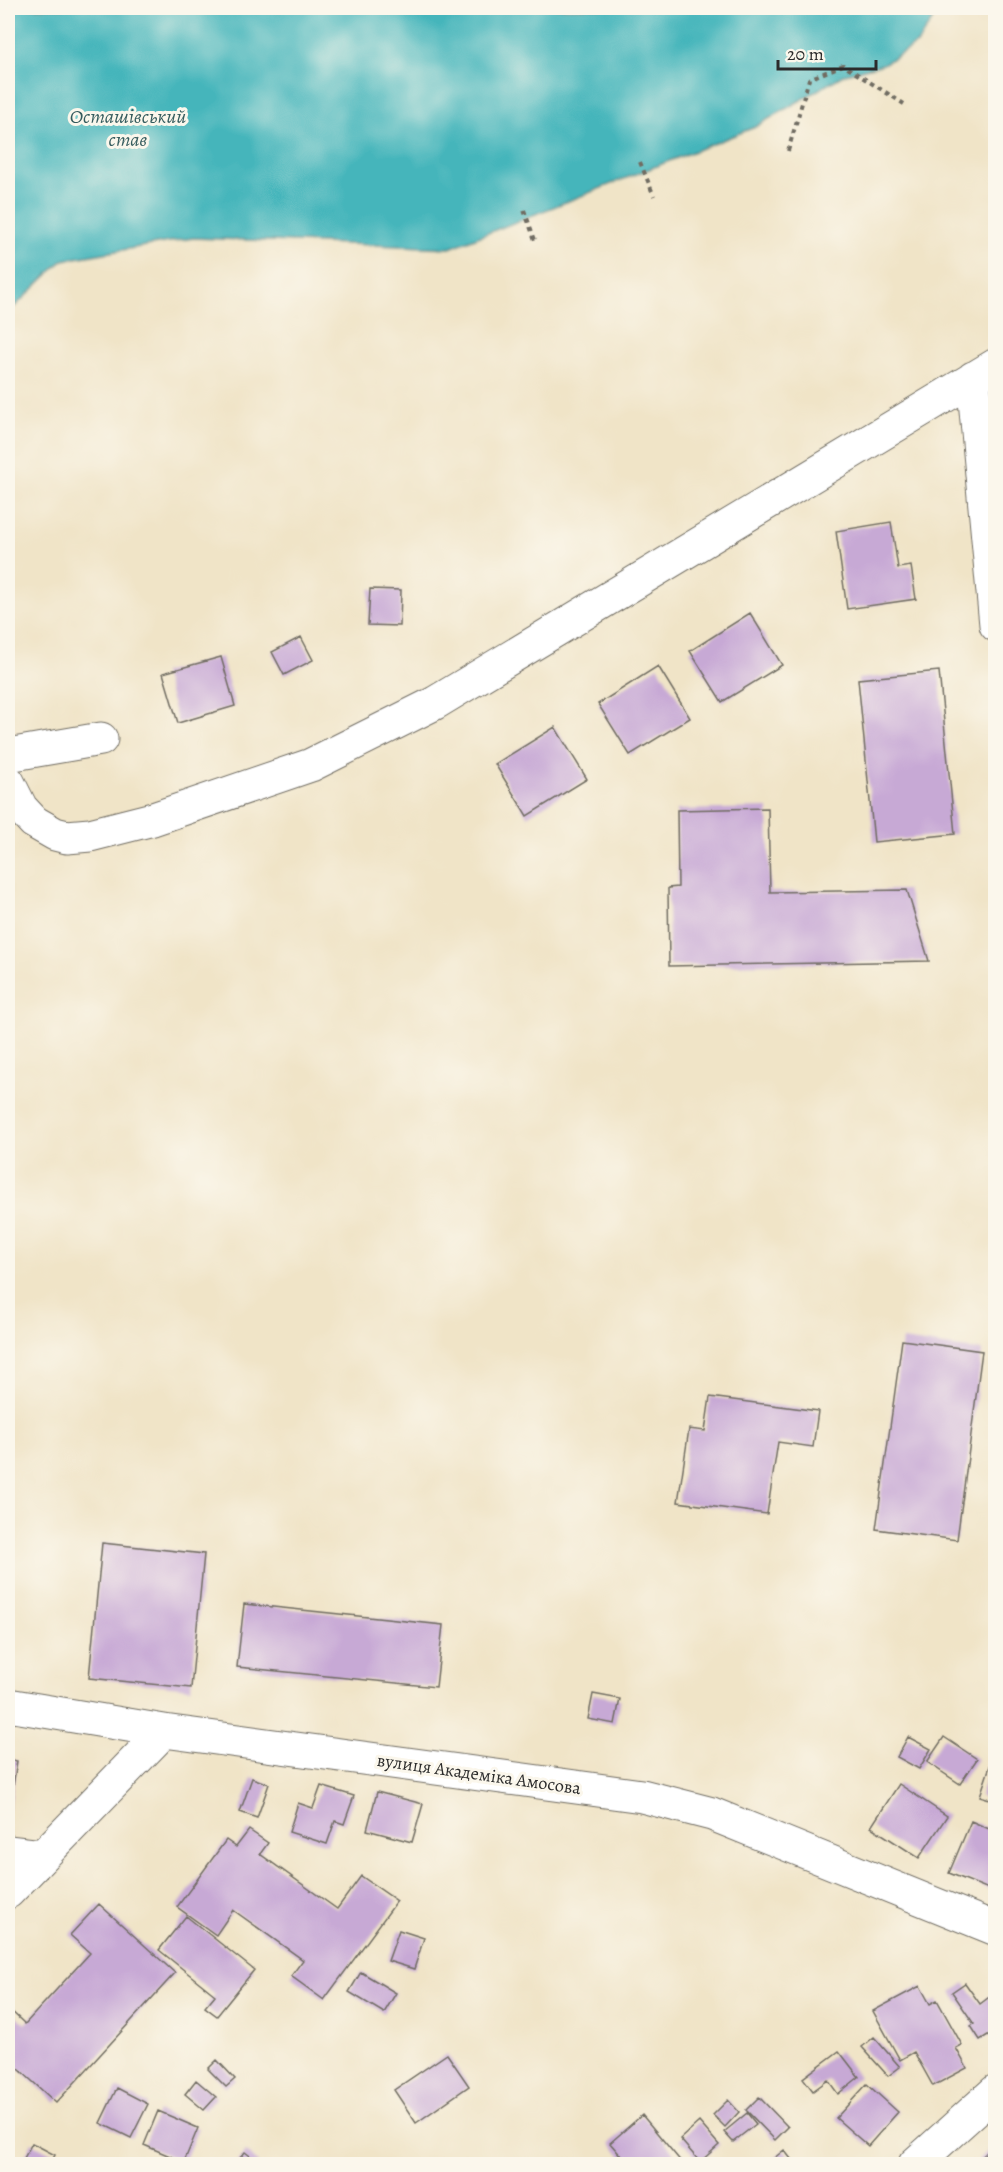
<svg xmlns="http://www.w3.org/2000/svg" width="1003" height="2172" font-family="Alegreya,serif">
	<rect width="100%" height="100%" fill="#fbf7ec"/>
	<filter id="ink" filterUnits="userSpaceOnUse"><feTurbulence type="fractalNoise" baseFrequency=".0167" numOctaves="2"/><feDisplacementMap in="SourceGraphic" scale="12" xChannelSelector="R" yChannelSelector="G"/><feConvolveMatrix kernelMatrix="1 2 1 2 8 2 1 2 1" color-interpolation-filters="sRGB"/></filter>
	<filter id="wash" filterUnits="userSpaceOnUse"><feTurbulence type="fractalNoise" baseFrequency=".008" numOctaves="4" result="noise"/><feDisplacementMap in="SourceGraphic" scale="24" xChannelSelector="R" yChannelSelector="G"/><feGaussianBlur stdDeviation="1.35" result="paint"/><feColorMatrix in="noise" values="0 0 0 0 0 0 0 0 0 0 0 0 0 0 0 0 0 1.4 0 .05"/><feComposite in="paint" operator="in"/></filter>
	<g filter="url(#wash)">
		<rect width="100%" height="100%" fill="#f0e4c7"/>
		<path fill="#45b5bb" stroke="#387073" stroke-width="1.5" d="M8,8H940L917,44L883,64L845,74L755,127L450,248L193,238L63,260L8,313Z"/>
		<g id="blocks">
			<path fill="#c7a9d5" d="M891,522L898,568L911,566L916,599L847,609L836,531Z
				M370,589L401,590L400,626L368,625Z
				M750,613L782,665L722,702L690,651Z
				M301,637L313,660L284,675L272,652Z
				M221,657L235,706L178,723L163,673Z
				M658,666L690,718L630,755L598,704Z
				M939,671L955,834L874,842L858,679Z
				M555,727L587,779L527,816L495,764Z
				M768,808L770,892L907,890L929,961L669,966L668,888L678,887L677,810Z
				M902,1340L982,1351L957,1540L876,1529Z
				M710,1397L818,1411L813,1447L778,1442L767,1514L678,1502L689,1429L705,1431Z
				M102,1543L204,1554L191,1688L89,1678Z
				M244,1604L443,1625L436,1687L237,1667Z
				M593,1694L620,1699L615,1724L588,1719Z
				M908,1737L931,1749L919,1769L897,1757Z
				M944,1737L977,1759L960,1784L927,1762Z
				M8,1759L17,1761L9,1811L8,1810Z
				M990,1766L996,1768V1801L980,1796Z
				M252,1778L269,1784L257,1818L240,1812Z
				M899,1784L947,1816L919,1858L871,1827Z
				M321,1786L354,1796L344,1824L335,1821L327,1844L289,1832L298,1803L313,1808Z
				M377,1792L423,1804L412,1842L367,1830Z
				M971,1821L996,1832V1892L949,1873Z
				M249,1830L268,1843L260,1854L337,1909L361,1876L397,1901L324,2000L291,1976L303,1960L233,1910L216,1935L177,1907L226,1840L236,1847Z
				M99,1904L175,1973L56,2103L8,2059V2008L25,2024L90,1953L70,1935Z
				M186,1916L254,1970L217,2016L205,2007L215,1995L159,1950Z
				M399,1930L424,1938L414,1969L388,1961Z
				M361,1972L396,1993L384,2013L349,1992Z
				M965,1983L980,2004L992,1995L996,1999V2030L980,2040L971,2026L974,2024L952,1992Z
				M920,1986L930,2004L937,2000L962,2045L956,2048L967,2068L933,2086L914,2052L900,2060L873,2011Z
				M874,2037L900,2067L888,2076L862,2047Z
				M839,2051L859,2077L838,2094L828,2080L813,2091L803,2078Z
				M447,2054L469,2086L416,2123L394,2090Z
				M217,2060L235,2079L226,2087L208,2069Z
				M196,2080L216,2097L204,2110L185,2094Z
				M867,2084L898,2112L868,2146L836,2118Z
				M117,2088L148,2104L131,2138L100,2123Z
				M759,2097L788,2127L775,2140L746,2110Z
				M728,2100L739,2112L725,2127L713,2115Z
				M158,2111L198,2128L184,2162L144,2145Z
				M747,2113L756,2124L733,2142L724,2132Z
				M642,2115L683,2164H628L610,2143Z
				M699,2122L719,2145L700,2162L680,2139Z
				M32,2143L55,2155L50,2164H21Z
				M996,2143V2164H977L976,2163Z
				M784,2150L795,2164H767Z
				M245,2152L258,2162L257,2164H235Z"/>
		</g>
	</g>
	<g filter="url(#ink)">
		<use href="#blocks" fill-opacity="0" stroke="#706c62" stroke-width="1.5"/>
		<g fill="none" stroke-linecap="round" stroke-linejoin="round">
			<defs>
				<path id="minor" d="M973,378L996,625
					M8,755L101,739
					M8,782L21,808L34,822L55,834L67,837L90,835L153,819L311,765L435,703L996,365
					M8,1705L164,1731L642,1796L712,1814L996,1929
					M8,1852L42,1856
					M8,1892L164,1731
					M915,2164L996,2091"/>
			</defs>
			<use href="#minor" stroke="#706c62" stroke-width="35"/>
			<path stroke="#706c62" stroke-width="4" stroke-dasharray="4.5 4.5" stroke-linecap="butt" d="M788,151L809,79L843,65L904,104
				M640,162L654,196
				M524,210L535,240"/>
			<use href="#minor" stroke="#fff" stroke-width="33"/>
		</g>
	</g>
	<g text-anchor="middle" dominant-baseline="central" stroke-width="6" stroke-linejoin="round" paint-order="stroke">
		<g font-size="18" fill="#2b2b2b" stroke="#fbf7ec">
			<text transform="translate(479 1774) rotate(8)">вулиця Академіка Амосова</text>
		</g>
		<g font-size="20" font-style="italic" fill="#345b5d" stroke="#fbf7ec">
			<text x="128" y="116">Осташівський<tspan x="128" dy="23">став</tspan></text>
		</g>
	</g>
	<rect width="1003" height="2172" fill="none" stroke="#fbf7ec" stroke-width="30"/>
	<path d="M778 60v9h98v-9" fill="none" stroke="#2b2b2b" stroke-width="3"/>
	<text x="787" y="60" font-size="18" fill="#2b2b2b" stroke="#fbf7ec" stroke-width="4.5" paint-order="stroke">20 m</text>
</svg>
